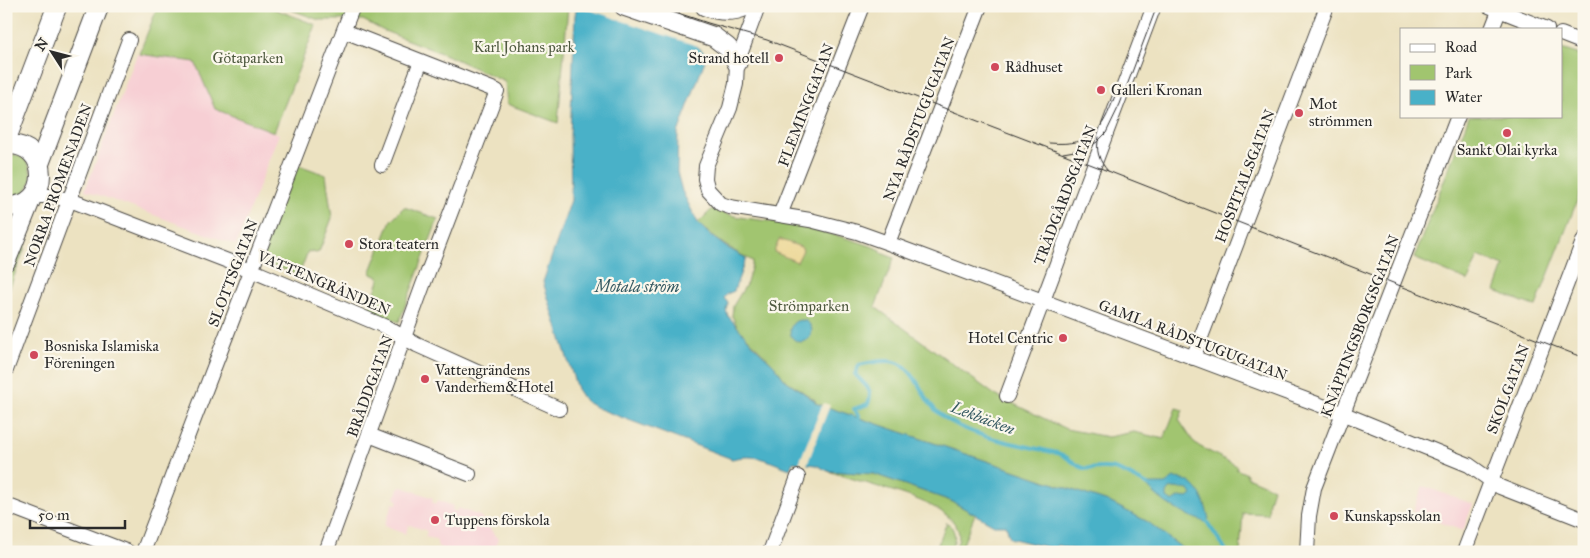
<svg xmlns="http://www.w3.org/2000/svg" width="1590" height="558" font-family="'IM FELL Great Primer',serif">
	<rect width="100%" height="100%" fill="#fbf7ec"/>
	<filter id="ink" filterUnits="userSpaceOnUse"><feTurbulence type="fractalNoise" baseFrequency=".02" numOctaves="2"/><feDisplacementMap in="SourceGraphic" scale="10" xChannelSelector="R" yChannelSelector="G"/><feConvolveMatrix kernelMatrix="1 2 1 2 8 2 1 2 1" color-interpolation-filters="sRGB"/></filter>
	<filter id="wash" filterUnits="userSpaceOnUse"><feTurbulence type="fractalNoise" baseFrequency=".0096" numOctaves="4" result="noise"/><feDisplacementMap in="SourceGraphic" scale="20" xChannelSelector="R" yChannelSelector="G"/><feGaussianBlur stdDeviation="1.12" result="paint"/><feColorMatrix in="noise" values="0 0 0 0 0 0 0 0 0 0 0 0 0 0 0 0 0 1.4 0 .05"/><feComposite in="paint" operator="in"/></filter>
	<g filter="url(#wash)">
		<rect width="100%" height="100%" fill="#ece2c1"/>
		<path fill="#f7cfd4" d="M137,54L195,62L215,109L279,134L236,245L85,190Z
			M1423,486L1473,504L1463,531L1413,512Z
			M403,487L433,498L432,502L436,504L438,500L453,506L452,509L456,512L458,508L480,516L498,539L493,552H441L442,548L438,547L436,539L425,537L427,532L425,530L409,525L405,534L384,526L393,503L397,504L398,500L395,498L398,488Z"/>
		<path fill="#a1c56f" stroke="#66784d" d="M158,6H267L316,25L274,132L215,109L195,62L139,54Z
			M281,6H568L558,123L507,104L505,82L451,57L382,30L363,20H319Z
			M1561,49L1584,56V183L1536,306L1531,305L1495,291L1504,266L1478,256L1468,281L1414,258L1469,116H1561Z
			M6,154C27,155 29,161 32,180L24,194L6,199Z
			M296,164L326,175L332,218L319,252L316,253L308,251L299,275L259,260Z
			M404,207L438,219L399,322L368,310L380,278L372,274L371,271L391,220Z
			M712,209C740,221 770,219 799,226C827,233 854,239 881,250V253L894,258L875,307L995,395L1066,429L1108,437L1134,432L1164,439L1176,408L1183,410L1179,420L1195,444L1237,466L1236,469L1247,474V477L1273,488L1269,501L1268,514L1243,513L1240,552H1187L1148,522L1111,503L815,403V400L784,379L774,365L738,328L732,316L733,306L747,283L753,261C732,251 715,239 698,223Z
			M20,239L23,242L25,248L6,297V275Z
			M828,471L874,474L951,501L975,514L960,552H952C984,513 895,492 872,485C857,480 843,476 828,471Z
			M947,522C957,531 957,542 948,552H935Z"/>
		<path fill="#eeda9e" stroke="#8c8264" d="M779,239L801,247L803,250L797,262L774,252Z"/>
		<path fill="#49b1c8" stroke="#3a6e7a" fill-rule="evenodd" d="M577,6H709L697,46L707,55L678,133L677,172L682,191L698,223L710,235L726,247L746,258L734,291L727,294L724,298L728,303L726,310L728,316L756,348L774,365L784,379L815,401V403L1111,503L1148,522L1187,552H1082L1057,545L1055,549L1010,538L1006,525H994L951,501L874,474L828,471L816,465L793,462L790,469C767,461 757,453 732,459L597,408L585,401L577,389L543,282L571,200L570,137L575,15Z
			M790 331a11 11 0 1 1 22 0a11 11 0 1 1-22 0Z
			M1174,478C1198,479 1204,499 1209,519L1205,522C1181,514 1162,503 1145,484H1165ZM1175,488L1189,490L1192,495L1188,498L1179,497L1173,502L1167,498V493L1170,489Z"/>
		<path fill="#ece2c1" d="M578,6H712L700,47Z
			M823,403L830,405L807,465L799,463Z"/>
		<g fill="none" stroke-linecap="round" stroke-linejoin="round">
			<path stroke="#49b1c8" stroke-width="4" d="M859,417L854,409L868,404C874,388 865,386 855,374L859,365C892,358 904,357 921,389C927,400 932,408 942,416C974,439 1020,444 1057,453C1067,455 1074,465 1084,468C1093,470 1104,466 1114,469C1126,472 1137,480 1148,485
				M1205,519L1227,552"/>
		</g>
	</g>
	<g filter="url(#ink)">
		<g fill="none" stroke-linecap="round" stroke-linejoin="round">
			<defs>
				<path id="street" d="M758,6L737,63L736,84L730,108L706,166L705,179L708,190L721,204L730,207L810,220L857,232L888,243L1344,414L1469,465L1500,487L1584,520
					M1489,6L1547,29
					M1492,29L1501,6
					M1561,34L1584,43
					M382,165L421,61
					M34,196H50L70,200L251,270L386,327L417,345L559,409
					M780,215L862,6
					M888,243L980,6
					M1193,358L1327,6
					M6,370L129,40
					M1007,396L1154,6
					M369,435L469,474
					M6,505L128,552
					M143,552L353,6
					M326,552L423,285L497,91L344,31
					M770,552L798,477
					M1307,552L1309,516L1314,488L1458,116
					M1464,552L1584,239"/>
				<path id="secondary" d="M624,6L714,37L727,47L733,54L737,63
					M705,6C718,11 733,12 746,6
					M6,140L57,6
					M6,145C52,141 52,210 6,206
					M39,165L99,6
					M6,261L31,199"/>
			</defs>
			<use href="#street" stroke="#484642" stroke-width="16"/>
			<use href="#secondary" stroke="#484642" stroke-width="21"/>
			<use href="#street" stroke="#fff" stroke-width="14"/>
			<use href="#secondary" stroke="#fff" stroke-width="19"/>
			<path stroke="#2b2b2b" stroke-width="1" d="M657,6L708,23L767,40L1108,171L1584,358
				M1099,137C1095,150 1099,161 1108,171
				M1049,143C1097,147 1103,127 1118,88
				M1063,153L1086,149L1097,142L1106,133L1120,104L1157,6"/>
		</g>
	</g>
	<g fill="#d1495b" stroke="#fbf7ec" stroke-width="2">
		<circle cx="779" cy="58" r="5"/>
		<circle cx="995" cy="67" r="5"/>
		<circle cx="1101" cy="90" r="5"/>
		<circle cx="1299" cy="113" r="5"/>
		<circle cx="1507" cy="133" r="5"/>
		<circle cx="349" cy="244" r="5"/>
		<circle cx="1063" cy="338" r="5"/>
		<circle cx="34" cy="355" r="5"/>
		<circle cx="425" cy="379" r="5"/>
		<circle cx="1334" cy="516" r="5"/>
		<circle cx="435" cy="520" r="5"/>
	</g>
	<g text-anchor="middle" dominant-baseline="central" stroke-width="4.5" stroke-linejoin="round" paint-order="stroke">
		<g font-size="15" fill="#4e593f" stroke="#fbf7ec">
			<text x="524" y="47">Karl Johans park</text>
			<text x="248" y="58">Götaparken</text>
			<text x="809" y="306">Strömparken</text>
		</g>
		<g font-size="15" fill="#2b2b2b" stroke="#fbf7ec" text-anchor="start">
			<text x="769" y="58" text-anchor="end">Strand hotell</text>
			<text x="1005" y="67">Rådhuset</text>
			<text x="1111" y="90">Galleri Kronan</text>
			<text x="1309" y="104">Mot<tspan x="1309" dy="17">strömmen</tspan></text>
			<text x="1507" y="150" text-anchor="middle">Sankt Olai kyrka</text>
			<text x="359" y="244">Stora teatern</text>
			<text x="1053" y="338" text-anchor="end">Hotel Centric</text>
			<text x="44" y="346">Bosniska Islamiska<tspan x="44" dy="17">Föreningen</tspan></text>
			<text x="435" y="370">Vattengrändens<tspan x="435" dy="17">Vanderhem&amp;Hotel</tspan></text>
			<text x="1344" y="516">Kunskapsskolan</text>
			<text x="445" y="520">Tuppens förskola</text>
		</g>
		<g font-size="15" fill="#2b2b2b" stroke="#fbf7ec">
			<text transform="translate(806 105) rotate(-69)">FLEMINGGATAN</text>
			<text transform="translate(919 119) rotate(-69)">NYA RÅDSTUGUGATAN</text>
			<text transform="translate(1245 176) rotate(-69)">HOSPITALSGATAN</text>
			<text transform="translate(58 185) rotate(-70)">NORRA PROMENADEN</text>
			<text transform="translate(1065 195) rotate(-69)">TRÄDGÅRDSGATAN</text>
			<text transform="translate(233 273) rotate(-69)">SLOTTSGATAN</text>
			<text transform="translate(324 283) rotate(23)">VATTENGRÄNDEN</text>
			<text transform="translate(1360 326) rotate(-69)">KNÄPPINGSBORGSGATAN</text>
			<text transform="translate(1193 340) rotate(21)">GAMLA RÅDSTUGUGATAN</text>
			<text transform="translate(370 386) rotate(-70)">BRÅDDGATAN</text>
			<text transform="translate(1508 389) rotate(-69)">SKOLGATAN</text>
		</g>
		<g font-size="16" font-style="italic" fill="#365a62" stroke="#fbf7ec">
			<text x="637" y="286">Motala ström</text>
			<text transform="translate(983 418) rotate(21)">Lekbäcken</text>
		</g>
	</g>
	<rect width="1590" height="558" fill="none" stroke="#fbf7ec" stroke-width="25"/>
	<rect x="1400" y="28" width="162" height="90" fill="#fbf7ec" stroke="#a8a59f"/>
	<rect x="1410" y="44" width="25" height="8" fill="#ffffff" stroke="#a8a59f"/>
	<text x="1445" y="52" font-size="15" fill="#2b2b2b">Road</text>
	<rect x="1410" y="65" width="25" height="15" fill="#a1c56f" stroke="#a8a59f"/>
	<text x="1445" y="78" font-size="15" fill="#2b2b2b">Park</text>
	<rect x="1410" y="90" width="25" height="15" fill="#49b1c8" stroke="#a8a59f"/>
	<text x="1445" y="102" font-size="15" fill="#2b2b2b">Water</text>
	<g transform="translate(52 52) rotate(306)" stroke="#fbf7ec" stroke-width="4" paint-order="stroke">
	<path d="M0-4L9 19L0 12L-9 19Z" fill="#2b2b2b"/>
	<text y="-8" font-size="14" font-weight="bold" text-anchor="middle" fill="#2b2b2b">N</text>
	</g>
	<path d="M30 520v8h95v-8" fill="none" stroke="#2b2b2b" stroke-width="2.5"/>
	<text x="38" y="520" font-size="15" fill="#2b2b2b" stroke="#fbf7ec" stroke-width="4" paint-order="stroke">50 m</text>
</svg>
